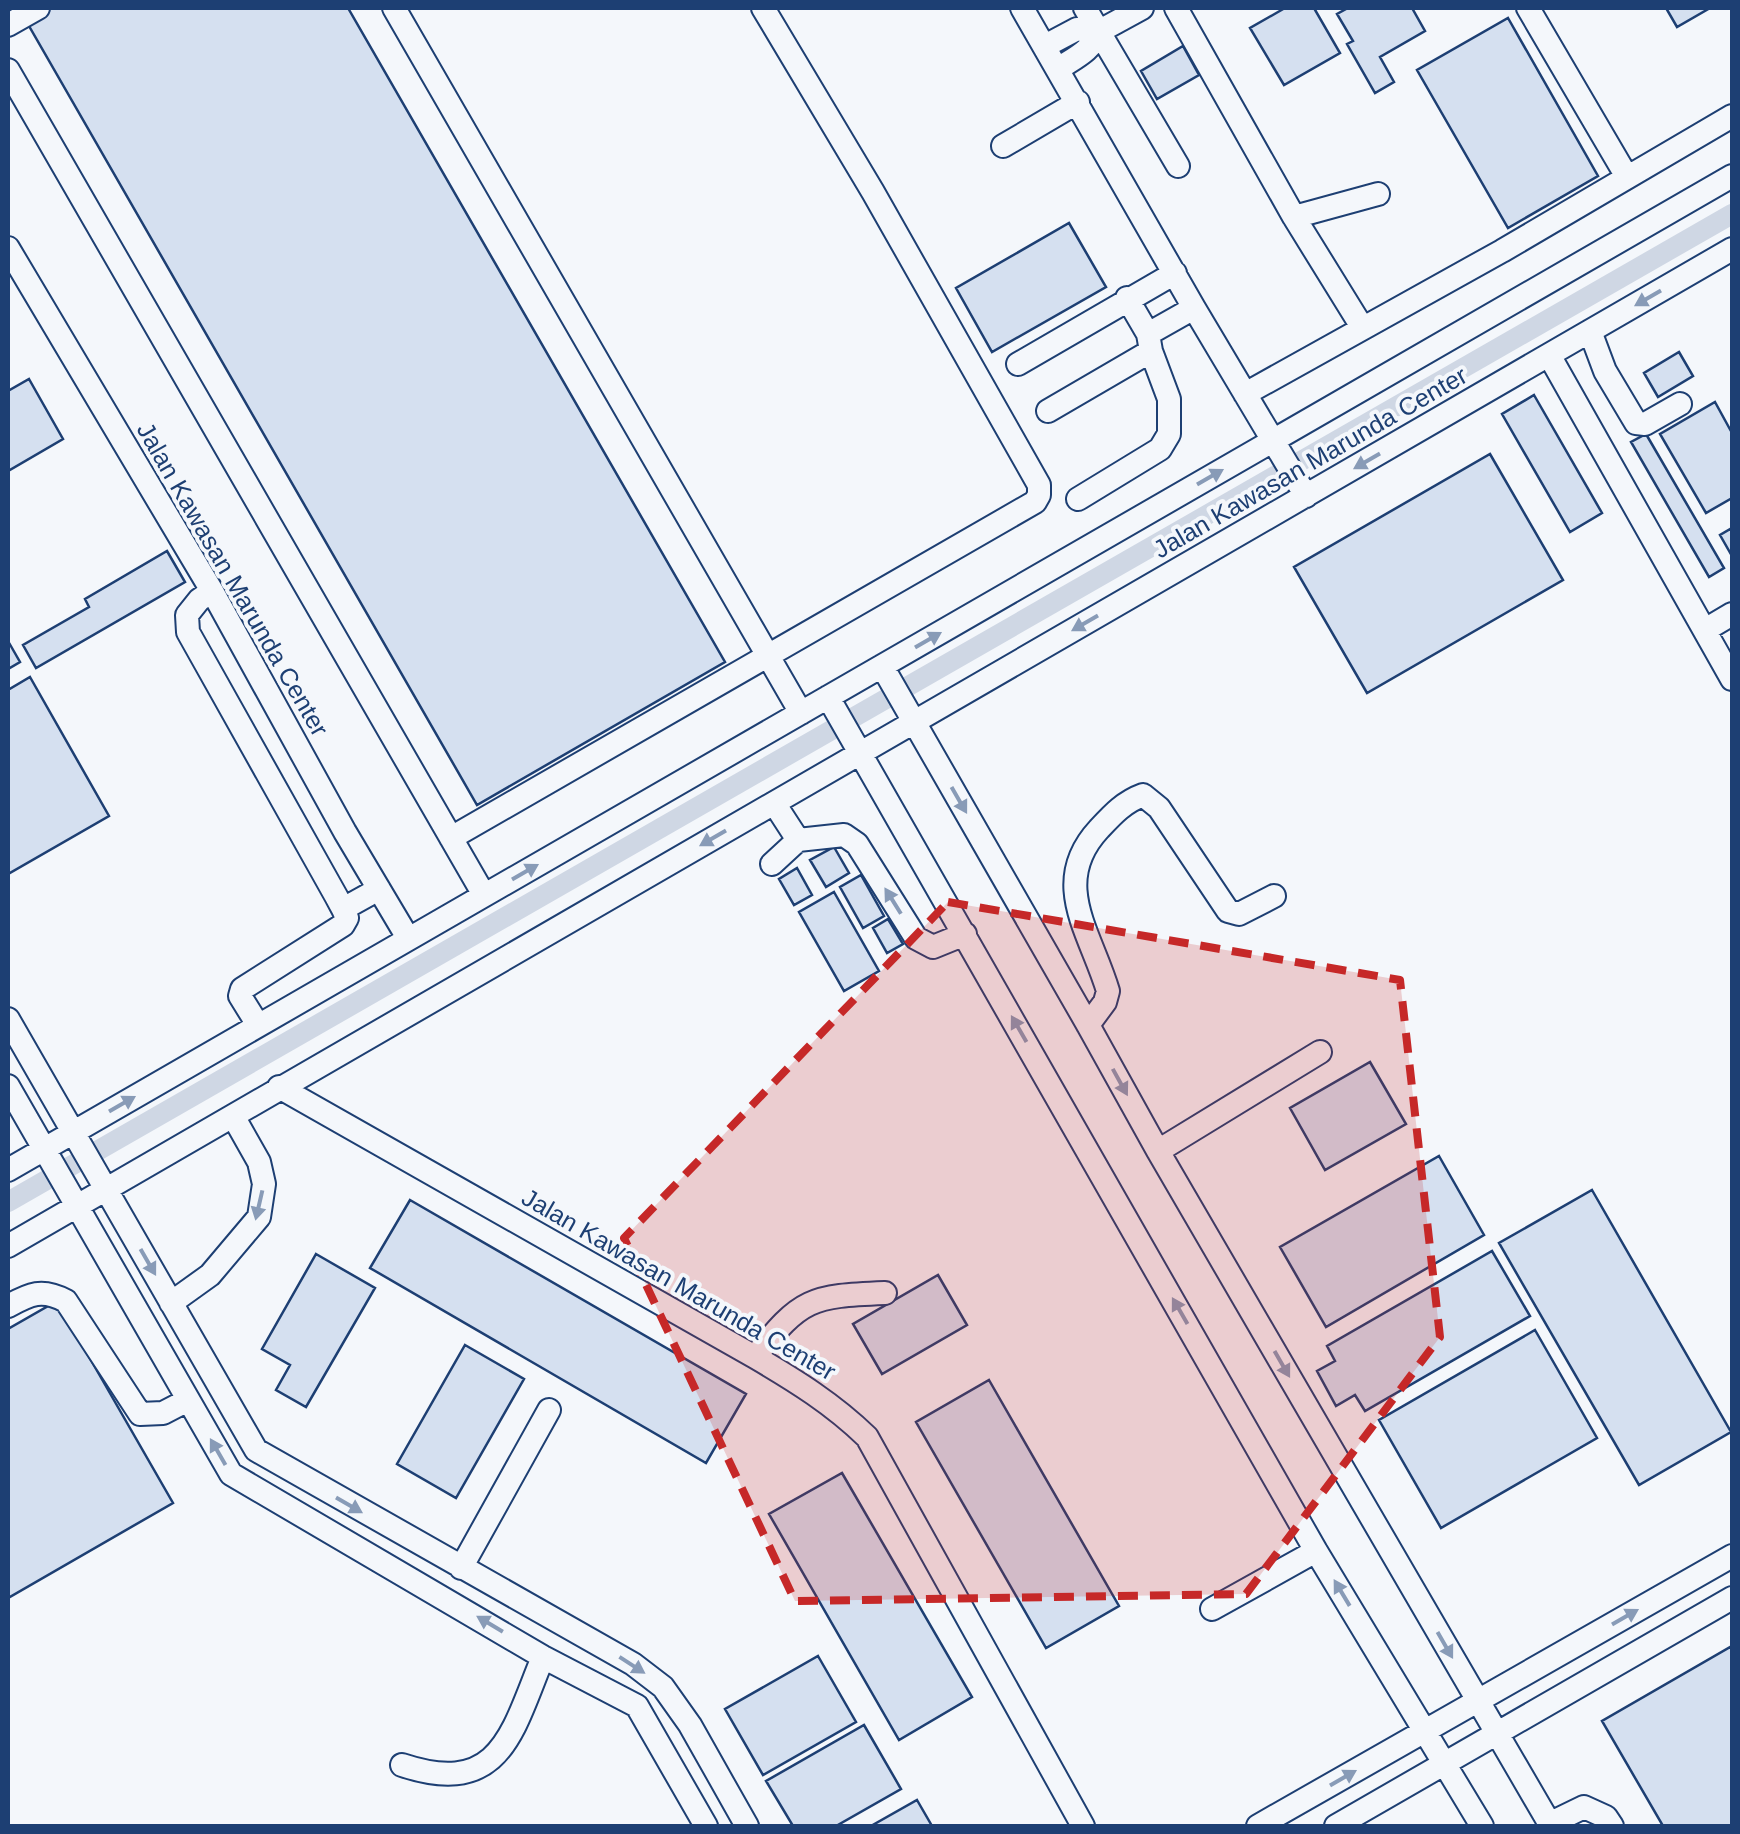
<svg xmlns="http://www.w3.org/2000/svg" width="1740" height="1834" font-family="Arial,sans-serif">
	<rect width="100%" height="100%" fill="#f4f7fb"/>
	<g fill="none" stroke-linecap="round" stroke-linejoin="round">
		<path stroke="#cfd7e4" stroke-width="20" d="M8,1202L1732,214"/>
	</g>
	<path fill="#d5e0f0" stroke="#1d3f73" stroke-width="2.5" d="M45,8H348L725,662L477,805L25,19Z
		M1285,8H1314L1340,53L1284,85L1250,28Z
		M1348,8H1412L1425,31L1380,57L1394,82L1375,93L1347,44L1353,41L1337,14Z
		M1666,8H1710L1677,27Z
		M1508,18L1598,176L1508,228L1417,70Z
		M1183,46L1199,75L1157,99L1141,71Z
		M1069,223L1106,287L992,352L956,288Z
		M1679,352L1693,376L1658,397L1644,373Z
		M29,379L63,439L8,471V391Z
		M1534,395L1602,513L1570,532L1502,414Z
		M1715,402L1732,433V498L1706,513L1660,434Z
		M1646,434L1724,568L1709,577L1631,442Z
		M1490,454L1563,580L1367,693L1294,567Z
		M1732,528V556L1720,535Z
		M167,551L185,582L36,668L23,645L89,607L85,599Z
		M8,641L20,662L8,669Z
		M30,677L109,816L8,874V690Z
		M834,847L849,873L826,887L810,860Z
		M797,868L812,895L794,905L779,879Z
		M861,875L884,916L863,928L840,887Z
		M834,892L879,971L844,991L799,912Z
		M888,919L903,944L887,953L873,928Z
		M1370,1062L1406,1124L1325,1170L1290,1108Z
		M1439,1156L1484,1235L1326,1327L1280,1247Z
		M1592,1190L1731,1432L1639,1485L1499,1243Z
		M410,1200L746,1394L706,1463L370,1268Z
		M1492,1251L1530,1316L1365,1411L1355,1395L1336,1406L1317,1371L1335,1361L1327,1346Z
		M316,1254L375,1288L306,1407L276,1390L290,1365L262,1349Z
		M938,1275L967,1325L882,1374L853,1324Z
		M57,1301L173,1503L8,1598V1329Z
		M1535,1330L1597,1438L1441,1528L1379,1420Z
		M465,1345L524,1379L456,1498L397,1464Z
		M989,1380L1119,1606L1046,1648L916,1422Z
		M842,1473L972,1697L899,1740L769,1514Z
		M1732,1646V1826H1663L1602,1721Z
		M818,1656L856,1722L763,1775L725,1709Z
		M864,1725L901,1789L836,1826H793L766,1781Z
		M917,1800L932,1826H871Z"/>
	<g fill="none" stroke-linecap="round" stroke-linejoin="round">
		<defs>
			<path id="minor" d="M394,8L801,713
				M1022,8L1194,308L1306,496
				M1085,8L1178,166
				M1176,8L1294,217L1378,194
				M1528,8L1627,177
				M8,25L38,8
				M1045,46L1077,29L1098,32
				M1058,69C1074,58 1092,51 1098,32L1142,8
				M8,70L484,895
				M1003,146L1078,102
				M1294,217L1362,327
				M8,248L212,591L345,832L408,938
				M1590,331L1605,371L1636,423L1645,424L1680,404
				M1148,334L1194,308
				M1549,355L1732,679
				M1018,364L1175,273
				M1245,394L1502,251L1732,116
				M1048,411L1151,351L1148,334L1127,298
				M1078,499L1160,449L1169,434V399L1151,351
				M212,591L199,600L187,615L188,632L336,896L343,909L379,889
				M1705,630L1732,614
				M882,666L1088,1025L1158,1151L1551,1826
				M828,697L1316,1551L1482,1826
				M774,803L798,840L844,835L857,844L916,938L933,947L965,934
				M451,838L1035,502L1039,495V485L873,192L763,8
				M772,864L798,840
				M8,1019L256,1450L633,1664L663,1687L690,1725L747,1826
				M258,1025L240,996L242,989L343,925L347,918L343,909
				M1088,1025L1105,1002L1108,991C1091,933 1049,883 1099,829C1113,814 1124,802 1143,795L1159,808L1228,911L1239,914L1274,896
				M8,1086L231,1474L543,1657L637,1706L706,1826
				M279,1087L755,1357C796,1381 833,1404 867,1437L1083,1826
				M1158,1151L1320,1052
				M8,1170L1732,176
				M8,1246L1732,249
				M171,1303L210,1275L259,1217L264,1184L259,1162L233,1116
				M8,1306C30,1294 42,1288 66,1301L140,1414L163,1413L188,1400
				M755,1357C801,1298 811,1296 885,1293
				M461,1568L549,1410
				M1212,1609L1316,1551
				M402,1765C501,1798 512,1732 543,1657
				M1549,1824L1584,1807L1606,1817L1612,1826
				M1258,1826L1732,1556
				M1336,1826L1732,1598"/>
		</defs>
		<use href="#minor" stroke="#1d3f73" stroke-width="26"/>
		<use href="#minor" stroke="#f4f7fb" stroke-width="22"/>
	</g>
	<defs><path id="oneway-solid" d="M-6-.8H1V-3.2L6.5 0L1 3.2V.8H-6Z" transform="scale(2.5)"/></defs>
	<g fill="#889bb7">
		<use href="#oneway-solid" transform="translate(1648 298) rotate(150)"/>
		<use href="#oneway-solid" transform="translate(1367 461) rotate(150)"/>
		<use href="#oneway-solid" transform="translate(1210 477) rotate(-30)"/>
		<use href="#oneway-solid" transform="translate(1085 623) rotate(150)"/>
		<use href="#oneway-solid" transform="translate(928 640) rotate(-30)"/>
		<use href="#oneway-solid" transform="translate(959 800) rotate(60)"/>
		<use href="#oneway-solid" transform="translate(713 838) rotate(150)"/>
		<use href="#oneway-solid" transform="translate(525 872) rotate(-30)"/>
		<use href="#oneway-solid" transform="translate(893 901) rotate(-122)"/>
		<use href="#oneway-solid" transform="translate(1019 1029) rotate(-120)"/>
		<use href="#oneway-solid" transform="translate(1120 1082) rotate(61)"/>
		<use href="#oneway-solid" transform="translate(122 1104) rotate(-30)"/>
		<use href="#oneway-solid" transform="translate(259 1205) rotate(103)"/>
		<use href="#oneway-solid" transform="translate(148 1262) rotate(60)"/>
		<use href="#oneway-solid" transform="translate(1180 1311) rotate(-120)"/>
		<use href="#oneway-solid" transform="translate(1282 1364) rotate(60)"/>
		<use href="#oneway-solid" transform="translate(218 1452) rotate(-120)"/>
		<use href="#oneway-solid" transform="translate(349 1505) rotate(30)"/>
		<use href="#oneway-solid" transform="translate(1342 1593) rotate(-121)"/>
		<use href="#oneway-solid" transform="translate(1625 1617) rotate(-30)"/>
		<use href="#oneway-solid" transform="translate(490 1624) rotate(-149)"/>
		<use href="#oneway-solid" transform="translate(1445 1645) rotate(60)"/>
		<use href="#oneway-solid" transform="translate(632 1665) rotate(33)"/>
		<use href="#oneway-solid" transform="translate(1343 1778) rotate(-30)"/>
	</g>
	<path fill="#c62828" fill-opacity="0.2" stroke="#c62828" stroke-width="8" stroke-dasharray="20 12" stroke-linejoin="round" d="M948,902L1400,980L1440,1337L1246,1594L795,1601L624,1238Z"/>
	<g text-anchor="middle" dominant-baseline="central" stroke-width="8" stroke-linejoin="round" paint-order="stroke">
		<g font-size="25" fill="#1d3f73" stroke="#f4f7fb">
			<text transform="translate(1310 462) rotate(-30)">Jalan Kawasan Marunda Center</text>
			<text transform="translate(233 579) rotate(60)">Jalan Kawasan Marunda Center</text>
			<text transform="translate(679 1284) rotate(30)">Jalan Kawasan Marunda Center</text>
		</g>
	</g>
	<rect width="1740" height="1834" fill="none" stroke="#1d3f73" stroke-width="20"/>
</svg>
